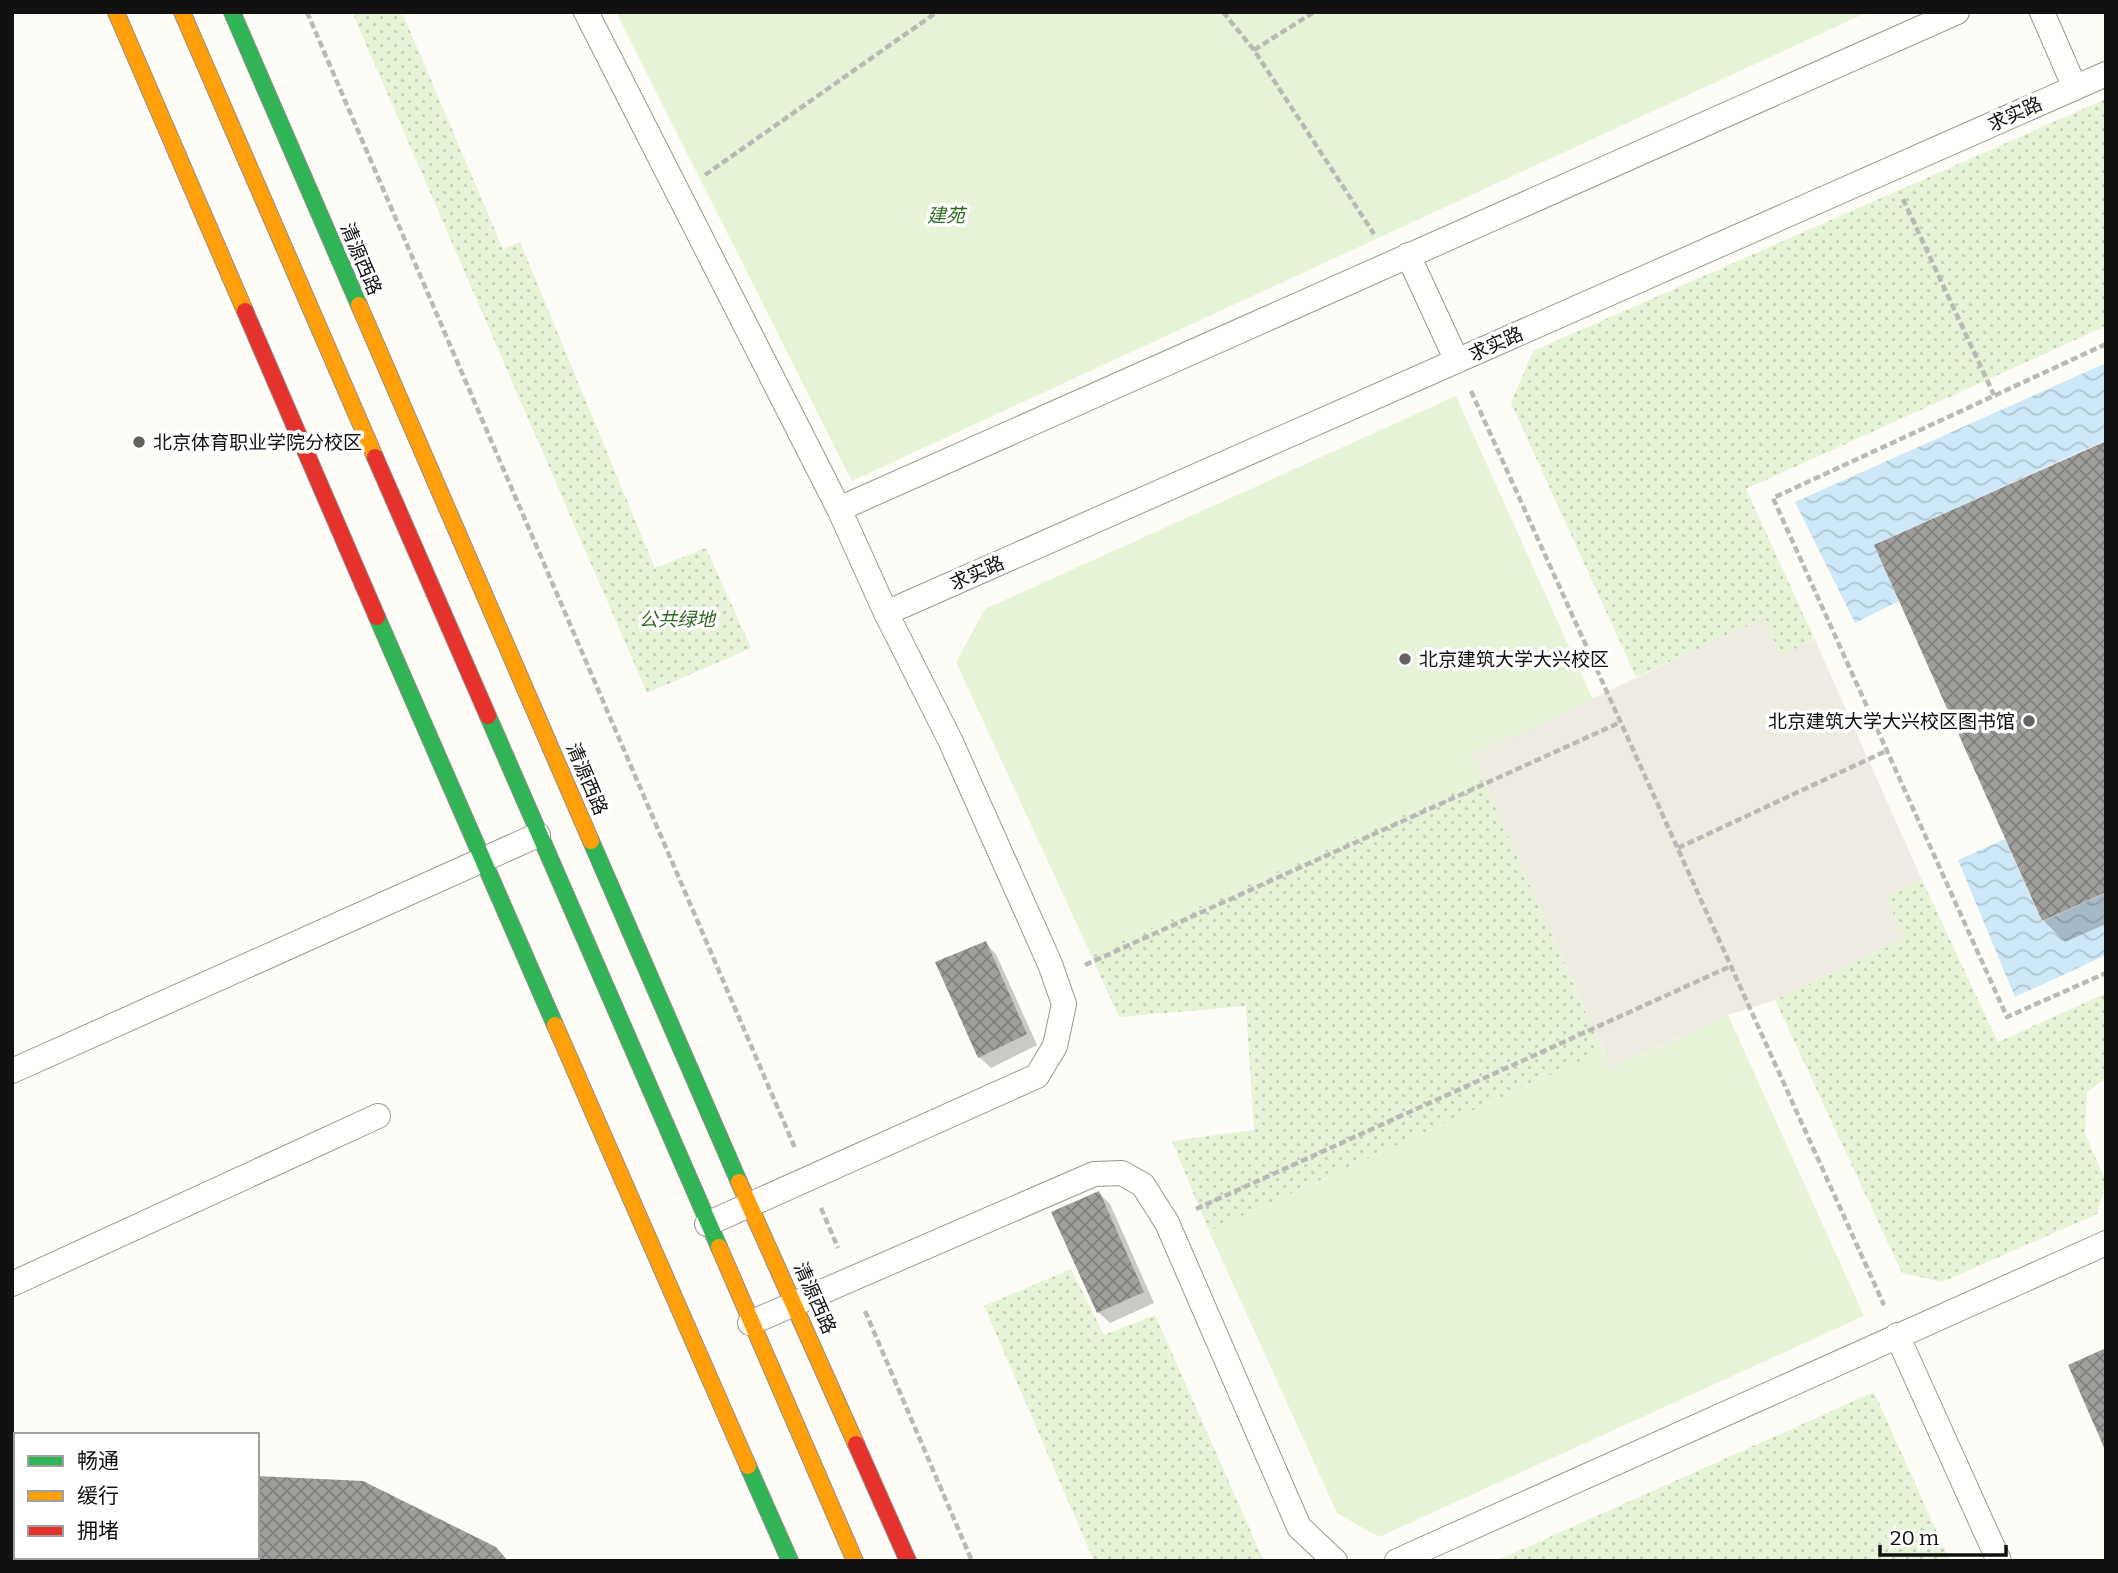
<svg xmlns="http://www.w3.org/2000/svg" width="2118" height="1573" font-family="Bitter,'Noto Sans SC',serif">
	<defs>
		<pattern id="grass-dots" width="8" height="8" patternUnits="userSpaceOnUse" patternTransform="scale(1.75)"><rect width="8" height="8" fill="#e7f3d7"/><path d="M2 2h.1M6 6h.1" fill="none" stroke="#c5cfb8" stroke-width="1.8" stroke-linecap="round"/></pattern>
		<pattern id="water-waves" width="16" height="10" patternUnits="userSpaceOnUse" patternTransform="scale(1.75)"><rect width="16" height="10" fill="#cde8f7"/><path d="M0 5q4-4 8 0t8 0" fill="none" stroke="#afc6d3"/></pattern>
		<pattern id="building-cross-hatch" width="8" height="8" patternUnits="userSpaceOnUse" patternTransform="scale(1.75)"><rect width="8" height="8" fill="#a19f9c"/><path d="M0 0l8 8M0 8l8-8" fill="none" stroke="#82807e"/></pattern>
	</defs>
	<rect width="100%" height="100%" fill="#fdfcf7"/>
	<path fill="url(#grass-dots)" d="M352,12H402L503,249L520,242L655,568L706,548L751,648L647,693Z
		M2106,99V326L1746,489L1815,640L1781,656L1764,619L1636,677L1511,403L1533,351Z
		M1483,779L1603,1051L1209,1231L1172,1141L1254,1130L1246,1006L1119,1017L1091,955Z
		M1922,880L1998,1042L2106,993V1078L2087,1092L2085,1134L2106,1181L2097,1214L1942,1282L1902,1273L1775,1000L1905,939L1886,897Z
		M1071,1269L1104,1335L1155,1315L1264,1561H1094L984,1306Z
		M1874,1392L1950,1561H1496Z"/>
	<path fill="#e7f3d7" d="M616,12H1868L852,481Z
		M1456,396L1593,700L1473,755L1483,779L1091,955L956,662L985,609Z
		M1728,1015L1864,1316L1379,1537L1337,1513L1209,1231L1603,1051L1612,1068Z"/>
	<path fill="#edebe2" d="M1764,618L1781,655L1815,640L1922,880L1886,897L1905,939L1775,1000L1728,1015L1611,1068L1472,755Z"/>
	<path fill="url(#water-waves)" d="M2106,363V440L1874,545L1899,601L1855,623L1795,502Z
		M2005,839L2042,922L2106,893V955L2015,997L1958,860Z"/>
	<path fill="#0003" d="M2106,443V924L2065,942L2043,920Z
		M985,943L996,954L1037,1045L991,1068L979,1057Z
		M1099,1193L1110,1204L1154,1303L1110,1323L1098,1312Z"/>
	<path fill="url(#building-cross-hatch)" d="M2106,441V892L2042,921L1874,545Z
		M986,941L1027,1034L978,1058L935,962Z
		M1099,1191L1144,1292L1097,1313L1051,1212Z
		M2106,1348V1452L2068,1365Z
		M257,1476L363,1481L496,1547L508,1561H12V1536L16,1535V1557H257Z"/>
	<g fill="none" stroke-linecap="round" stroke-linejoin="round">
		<defs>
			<path id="lane" d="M586,12L839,509L886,613L950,740L1050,964L1064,1004L1055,1046L1037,1076L707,1224
				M2042,12L2075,88
				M1408,255L1457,361
				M839,509L1957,12
				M886,613L2106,74
				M12,1071L538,835
				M12,1284L378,1116
				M750,1323L1094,1174L1122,1173L1143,1185L1167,1223L1299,1527L1335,1561
				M1897,1335L1999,1561
				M1397,1561L2106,1243"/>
			<path id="fast" d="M232,12L359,305
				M377,617L555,1025
				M488,716L719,1247
				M591,841L739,1182
				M748,1466L790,1561"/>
			<path id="slow" d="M116,12L245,311
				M182,12L375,457
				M359,305L591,841
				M555,1025L748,1466
				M739,1182L856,1444
				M719,1247L855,1561"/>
			<path id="jam" d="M245,311L377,617
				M375,457L488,716
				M856,1444L908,1561"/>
		</defs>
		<use href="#lane" stroke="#979795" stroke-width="26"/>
		<use href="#fast" stroke="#8e8d8b" stroke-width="18"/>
		<use href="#slow" stroke="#8e8d8b" stroke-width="18"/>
		<use href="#jam" stroke="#8e8d8b" stroke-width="18"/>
		<path stroke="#b9b9b8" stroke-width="4.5" stroke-dasharray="7 3.5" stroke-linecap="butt" d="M307,12L795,1148
			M1223,12L1254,50L1374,234
			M1254,50L1314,12
			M705,175L937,12
			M1903,199L1994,395
			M2106,344L1773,498L2007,1017L2106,973
			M1471,391L1884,1305
			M1678,848L1886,751
			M1085,965L1621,722
			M821,1208L838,1248
			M1196,1209L1731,966
			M865,1311L972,1561"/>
		<use href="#lane" stroke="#fffffe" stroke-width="24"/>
		<use href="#fast" stroke="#30b455" stroke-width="16"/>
		<use href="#slow" stroke="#ff9f0a" stroke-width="16"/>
		<use href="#jam" stroke="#e5322d" stroke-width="16"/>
	</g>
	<g fill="#646362" stroke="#fff" stroke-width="2.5">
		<circle cx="139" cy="442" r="7"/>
		<circle cx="1405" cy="659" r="7"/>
		<circle cx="2029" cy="721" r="7"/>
	</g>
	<g text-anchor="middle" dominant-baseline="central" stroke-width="7" stroke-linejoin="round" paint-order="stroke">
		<g font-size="19" fill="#111" stroke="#fff">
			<text transform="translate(2015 114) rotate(-24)">求实路</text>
			<text transform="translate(361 259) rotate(67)">清源西路</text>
			<text transform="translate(1496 344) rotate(-24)">求实路</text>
			<text transform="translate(977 573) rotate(-24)">求实路</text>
			<text transform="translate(587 779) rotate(67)">清源西路</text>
			<text transform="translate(815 1298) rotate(66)">清源西路</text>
		</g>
		<g font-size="19" font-style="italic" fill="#2f6b1f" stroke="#fff">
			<text x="946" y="215">建苑</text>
			<text x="677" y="619">公共绿地</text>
		</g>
		<g font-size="19" fill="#111" stroke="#fff" text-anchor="start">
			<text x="153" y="442">北京体育职业学院分校区</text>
			<text x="1419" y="659">北京建筑大学大兴校区</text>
			<text x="2015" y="721" text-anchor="end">北京建筑大学大兴校区图书馆</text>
		</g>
	</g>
	<rect width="2118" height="1573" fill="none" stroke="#111111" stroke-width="28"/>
	<rect x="14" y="1433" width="245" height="126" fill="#ffffff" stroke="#a0a0a0" stroke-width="2"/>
	<rect x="28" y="1456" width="35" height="10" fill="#30b455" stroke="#a0a0a0" stroke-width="2"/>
	<text x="77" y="1468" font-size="21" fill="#111111">畅通</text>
	<rect x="28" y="1491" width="35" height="10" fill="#ff9f0a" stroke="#a0a0a0" stroke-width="2"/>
	<text x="77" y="1503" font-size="21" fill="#111111">缓行</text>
	<rect x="28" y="1526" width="35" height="10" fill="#e5322d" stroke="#a0a0a0" stroke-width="2"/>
	<text x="77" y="1538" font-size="21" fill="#111111">拥堵</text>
	<path d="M1880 1545v10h126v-10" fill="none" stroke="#111111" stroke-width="3.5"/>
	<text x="1890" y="1545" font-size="21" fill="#111111" stroke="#ffffff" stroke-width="5" paint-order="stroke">20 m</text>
</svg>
